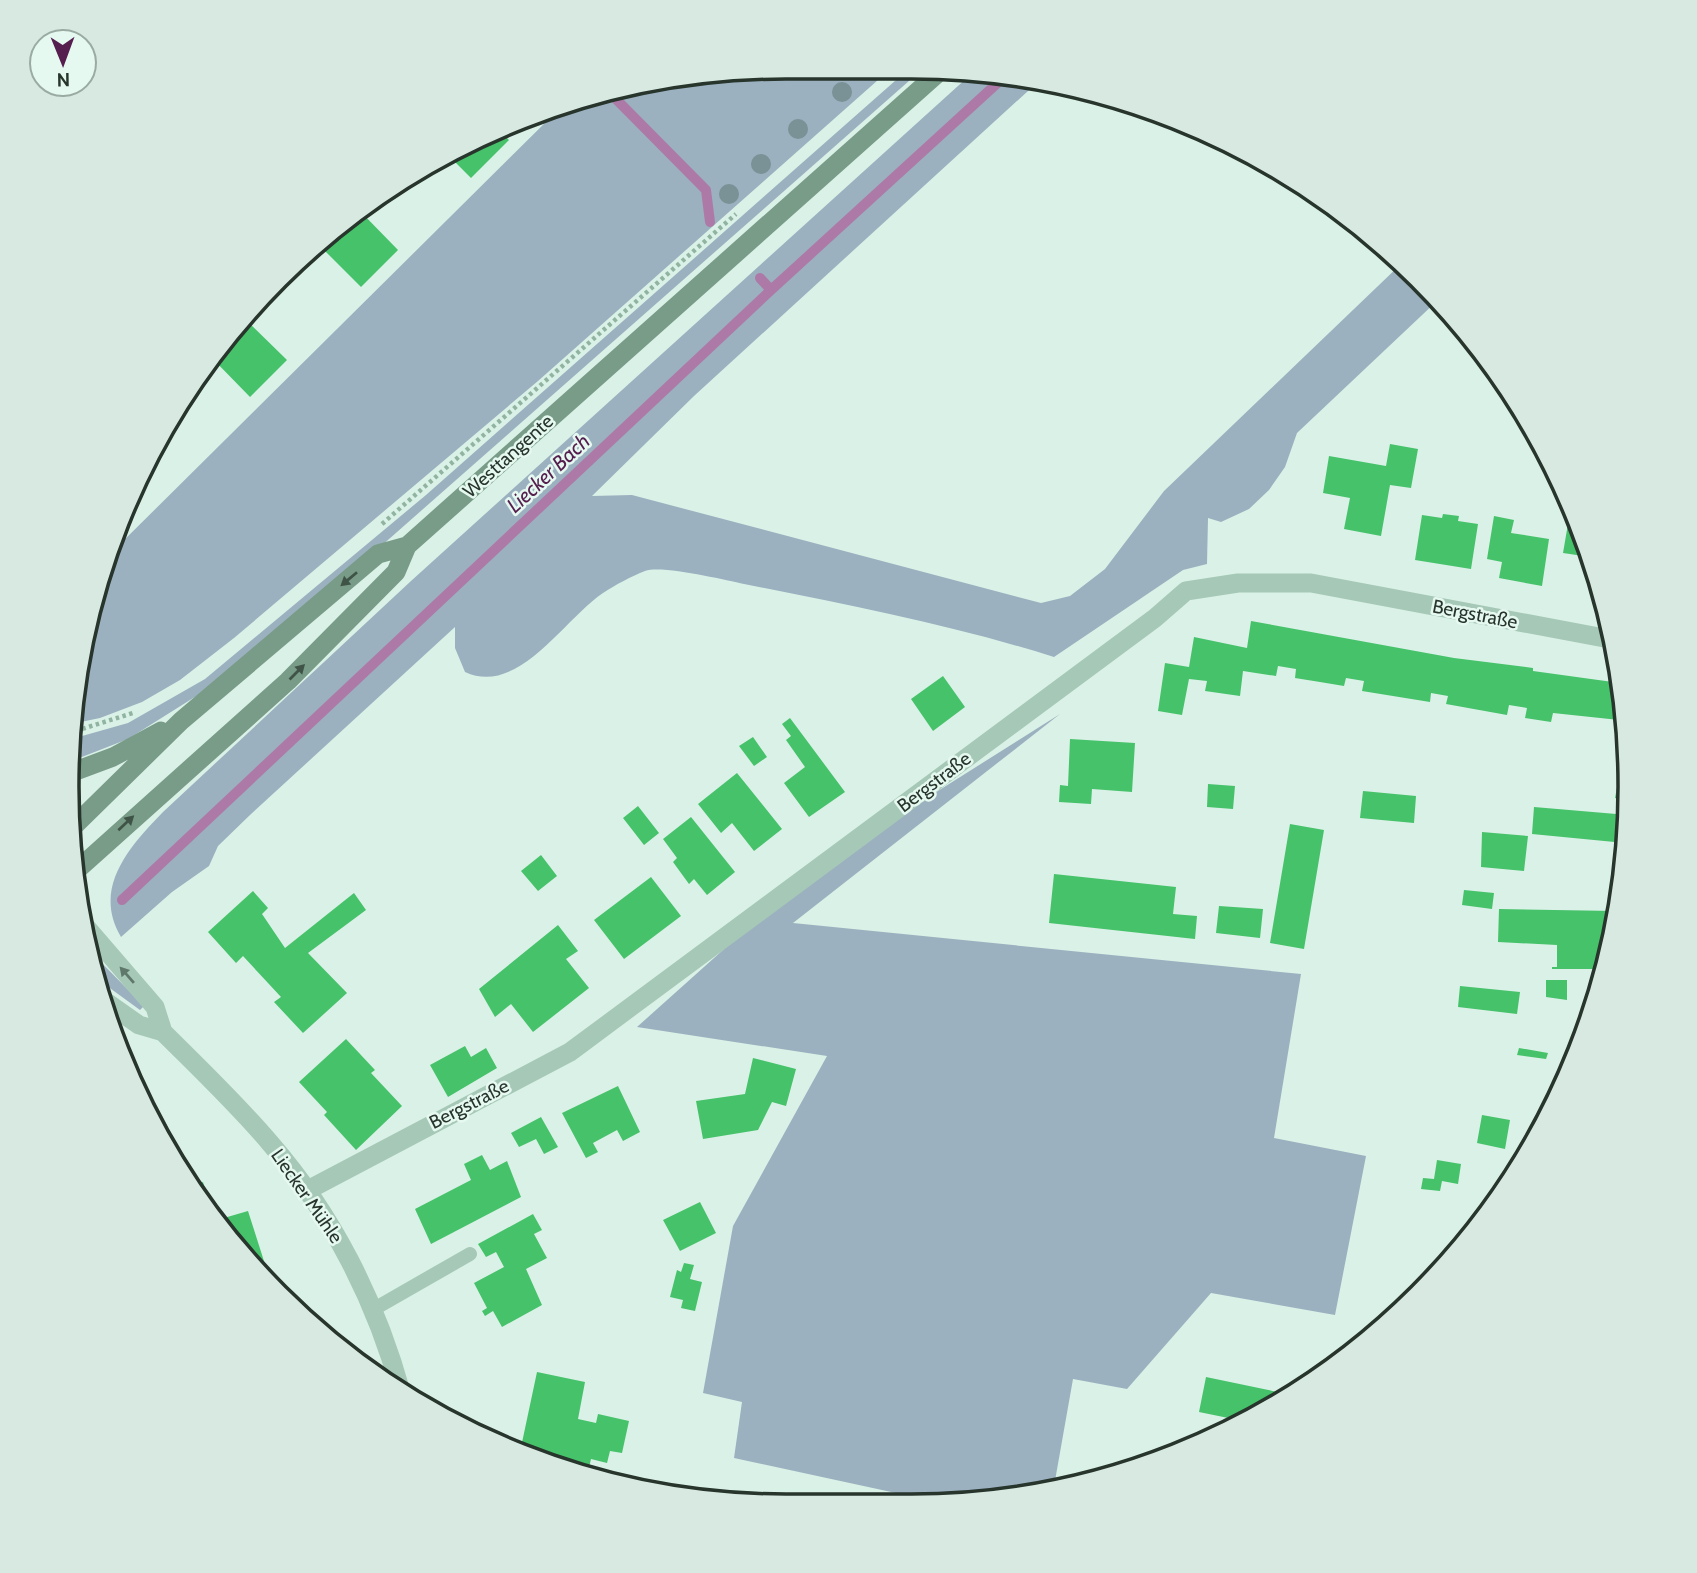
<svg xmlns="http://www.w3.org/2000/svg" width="1697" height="1573" font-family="Cabin,sans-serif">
	<rect width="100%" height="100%" fill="#daf1e7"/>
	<path fill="#9bb1bf" d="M787,67L887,72L538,381L234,638L180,680L142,702L100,718L71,724L91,600L110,554L557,111L646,80Z
		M904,73H918L380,547L198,695L128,739L69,762L68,740L128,723L205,679L426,495Z
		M969,76L1040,80L694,396L592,496L632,495L1041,603L1070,596L1105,569L1164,491L1402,263L1420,278L1438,300L1297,433L1285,467L1269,490L1249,509L1221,522L1208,518L1207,564L1183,570L1054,657C952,625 849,605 744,584C724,580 663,565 645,571C632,576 615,585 603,593C564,619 518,697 465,672L455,648V627L250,815L218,846L209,866L172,892L121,937C92,888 129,847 163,812L411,581Z
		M1060,714L793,923L1301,974L1274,1138L1366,1156L1335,1315L1211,1293L1127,1389L1073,1379L1053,1492L1051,1493L942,1503L734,1458L742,1402L703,1393L733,1226L827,1056L637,1027L780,899L911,808Z
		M87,948L144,1006L140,1010L96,978Z"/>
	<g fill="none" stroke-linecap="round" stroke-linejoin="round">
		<path stroke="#ad7aa8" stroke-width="10" d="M610,93L706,190L710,222
			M760,278L771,290
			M122,900L771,290L1003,78"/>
	</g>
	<path fill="#46c26a" d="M499,130L509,140L471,178L447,154L468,141Z
		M358,209L398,250L361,287L318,244Z
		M242,316L287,360L250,397L212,358Z
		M1390,444L1418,449L1411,488L1390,485L1381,536L1344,529L1350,498L1323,493L1329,456L1386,466Z
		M1443,514L1459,516L1458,521L1478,524L1471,569L1415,560L1422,515L1442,518Z
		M1494,516L1514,520L1511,533L1549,539L1542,586L1499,578L1502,562L1487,559Z
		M1569,518L1578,519L1590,557L1563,553Z
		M1251,621L1454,658L1533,668V671L1620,683L1625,735L1616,734L1619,720L1553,713L1551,722L1525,718L1527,708L1509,705L1507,715L1446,704L1448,696L1431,693L1430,702L1362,691L1364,681L1346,678L1344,686L1320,682L1295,678L1296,669L1278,666L1276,676L1243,671L1240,696L1205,691L1207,681L1189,679L1182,715L1158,711L1165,663L1189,667L1194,637L1247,648Z
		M943,676L965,707L933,731L911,699Z
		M790,718L845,792L809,817L784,783L805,767L786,740L791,736L782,724Z
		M753,737L767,757L754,766L739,746Z
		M1070,739L1135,743L1132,792L1092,789L1091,804L1059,802L1060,785L1068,786Z
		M1620,772L1629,774V801L1615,798Z
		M737,773L782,829L754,851L732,823L721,833L698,804Z
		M1208,784L1235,786L1233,809L1207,807Z
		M1363,791L1416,796L1414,823L1360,818Z
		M638,806L659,833L644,845L623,818Z
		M1534,807L1628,815L1625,843L1532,834Z
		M691,817L735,872L707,895L694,879L689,884L673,862L677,858L663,839Z
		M1290,824L1324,830L1304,949L1270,943Z
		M1482,832L1528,836L1524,871L1481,867Z
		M541,855L557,876L538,891L521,871Z
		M1054,874L1176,887L1173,914L1197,916L1195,939L1049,923Z
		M651,877L681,916L624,959L594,920Z
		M1464,890L1494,893L1492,909L1462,905Z
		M253,891L268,908L262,914L285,948L354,893L366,910L308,953L347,993L303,1033L274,1002L281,997L268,983L243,956L236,963L208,932Z
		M1219,906L1263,909L1260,938L1216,933Z
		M1499,909L1615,911V933L1604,969H1552V967H1557V945L1498,942Z
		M558,925L578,951L566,959L589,988L533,1032L511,1004L495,1017L479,989Z
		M1546,980H1567V1000L1546,997Z
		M1460,986L1520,992L1517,1014L1458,1007Z
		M346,1039L375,1070L371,1073L402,1106L356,1150L324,1115L327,1112L299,1082Z
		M465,1046L471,1057L486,1048L497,1068L448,1097L430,1065Z
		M1519,1048L1548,1053L1546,1059L1517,1055Z
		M753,1058L796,1069L786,1106L772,1102L758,1130L703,1139L696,1101L745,1094Z
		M618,1086L640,1132L623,1141L617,1130L593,1143L598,1152L586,1158L562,1113Z
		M1482,1115L1510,1120L1505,1149L1477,1143Z
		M541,1117L558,1147L544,1154L536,1139L519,1147L511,1133Z
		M482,1155L490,1170L507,1161L521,1197L431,1244L415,1209L471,1180L464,1164Z
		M1437,1160L1461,1164L1458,1184L1442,1181L1440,1191L1421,1189L1423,1178L1434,1179Z
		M203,1182L213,1216L188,1187Z
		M700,1202L716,1233L680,1251L663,1220Z
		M248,1211L270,1280L217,1220Z
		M533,1214L542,1230L534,1234L547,1258L526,1269L542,1305L502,1327L493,1311L485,1316L482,1311L487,1308L474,1283L504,1267L496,1252L486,1257L478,1244Z
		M684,1263L694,1265L690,1279L702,1282L695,1311L681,1308L683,1300L670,1297L677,1270L681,1272Z
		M537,1372L585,1382L578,1419L596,1423L598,1414L629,1421L622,1453L610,1451L607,1463L591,1459L588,1472L538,1461L520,1452Z
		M1206,1377L1292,1395L1243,1421L1199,1412Z"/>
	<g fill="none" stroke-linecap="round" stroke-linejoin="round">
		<path stroke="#91b4a1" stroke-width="4.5" stroke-dasharray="3.5 3.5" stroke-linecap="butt" d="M382,524L736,214
			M69,733L133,713"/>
		<path stroke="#a6c8b7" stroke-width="14" d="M374,1309L470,1254"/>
		<path stroke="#a6c8b7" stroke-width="19" d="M80,920L155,1007L163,1032C199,1068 237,1104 270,1143C332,1214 376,1301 401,1392
			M102,999L139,1025L163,1032
			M306,1191L570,1052L1155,618L1186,591L1238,583H1311L1615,640"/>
		<path stroke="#789c87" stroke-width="19" d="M70,773L113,757L161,731
			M74,826L181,721L378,554L407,546L937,74
			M77,870L288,681L396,572L407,546"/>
	</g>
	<g fill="#7a9195">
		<circle cx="842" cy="92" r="10"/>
		<circle cx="798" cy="129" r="10"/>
		<circle cx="761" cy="164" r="10"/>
		<circle cx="729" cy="194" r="10"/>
	</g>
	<defs><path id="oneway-solid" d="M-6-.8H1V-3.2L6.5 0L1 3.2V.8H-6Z" transform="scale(1.75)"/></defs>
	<g fill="#3f5447">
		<use href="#oneway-solid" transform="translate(349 579) rotate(140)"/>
		<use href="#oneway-solid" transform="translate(297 672) rotate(-45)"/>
		<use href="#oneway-solid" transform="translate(126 823) rotate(-43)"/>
	</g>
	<use fill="#60776b" href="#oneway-solid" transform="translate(127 975) rotate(-131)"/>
	<g text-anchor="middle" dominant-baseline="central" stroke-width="5" stroke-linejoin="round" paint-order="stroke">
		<g font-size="19" fill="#27352c" stroke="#e6f9f1">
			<text transform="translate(508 456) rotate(-42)">Westtangente</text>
			<text transform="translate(1475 614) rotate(11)">Bergstraße</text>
			<text transform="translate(934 782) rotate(-37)">Bergstraße</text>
			<text transform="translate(469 1104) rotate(-27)">Bergstraße</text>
			<text transform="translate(307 1196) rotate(55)">Liecker Mühle</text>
		</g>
		<g font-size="21" font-style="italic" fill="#551e4f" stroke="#e6f9f1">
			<text transform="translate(548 473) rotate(-43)">Liecker Bach</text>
		</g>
	</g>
	<path d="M0 0H1697V1573H0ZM786 79H911A707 707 0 0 1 1618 786V787A707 707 0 0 1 911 1494H786A707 707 0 0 1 79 787V786A707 707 0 0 1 786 79Z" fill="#d7e9e1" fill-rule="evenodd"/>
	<path fill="none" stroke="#27352c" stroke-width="3.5" d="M786 79H911A707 707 0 0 1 1618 786V787A707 707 0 0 1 911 1494H786A707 707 0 0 1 79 787V786A707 707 0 0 1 786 79Z"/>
	<g transform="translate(63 63) rotate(179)"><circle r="33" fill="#e6f9f1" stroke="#9aaba2" stroke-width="2"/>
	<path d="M0-5L12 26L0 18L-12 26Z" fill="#551e4f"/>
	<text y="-10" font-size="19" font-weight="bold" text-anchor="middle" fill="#27352c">N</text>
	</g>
</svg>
